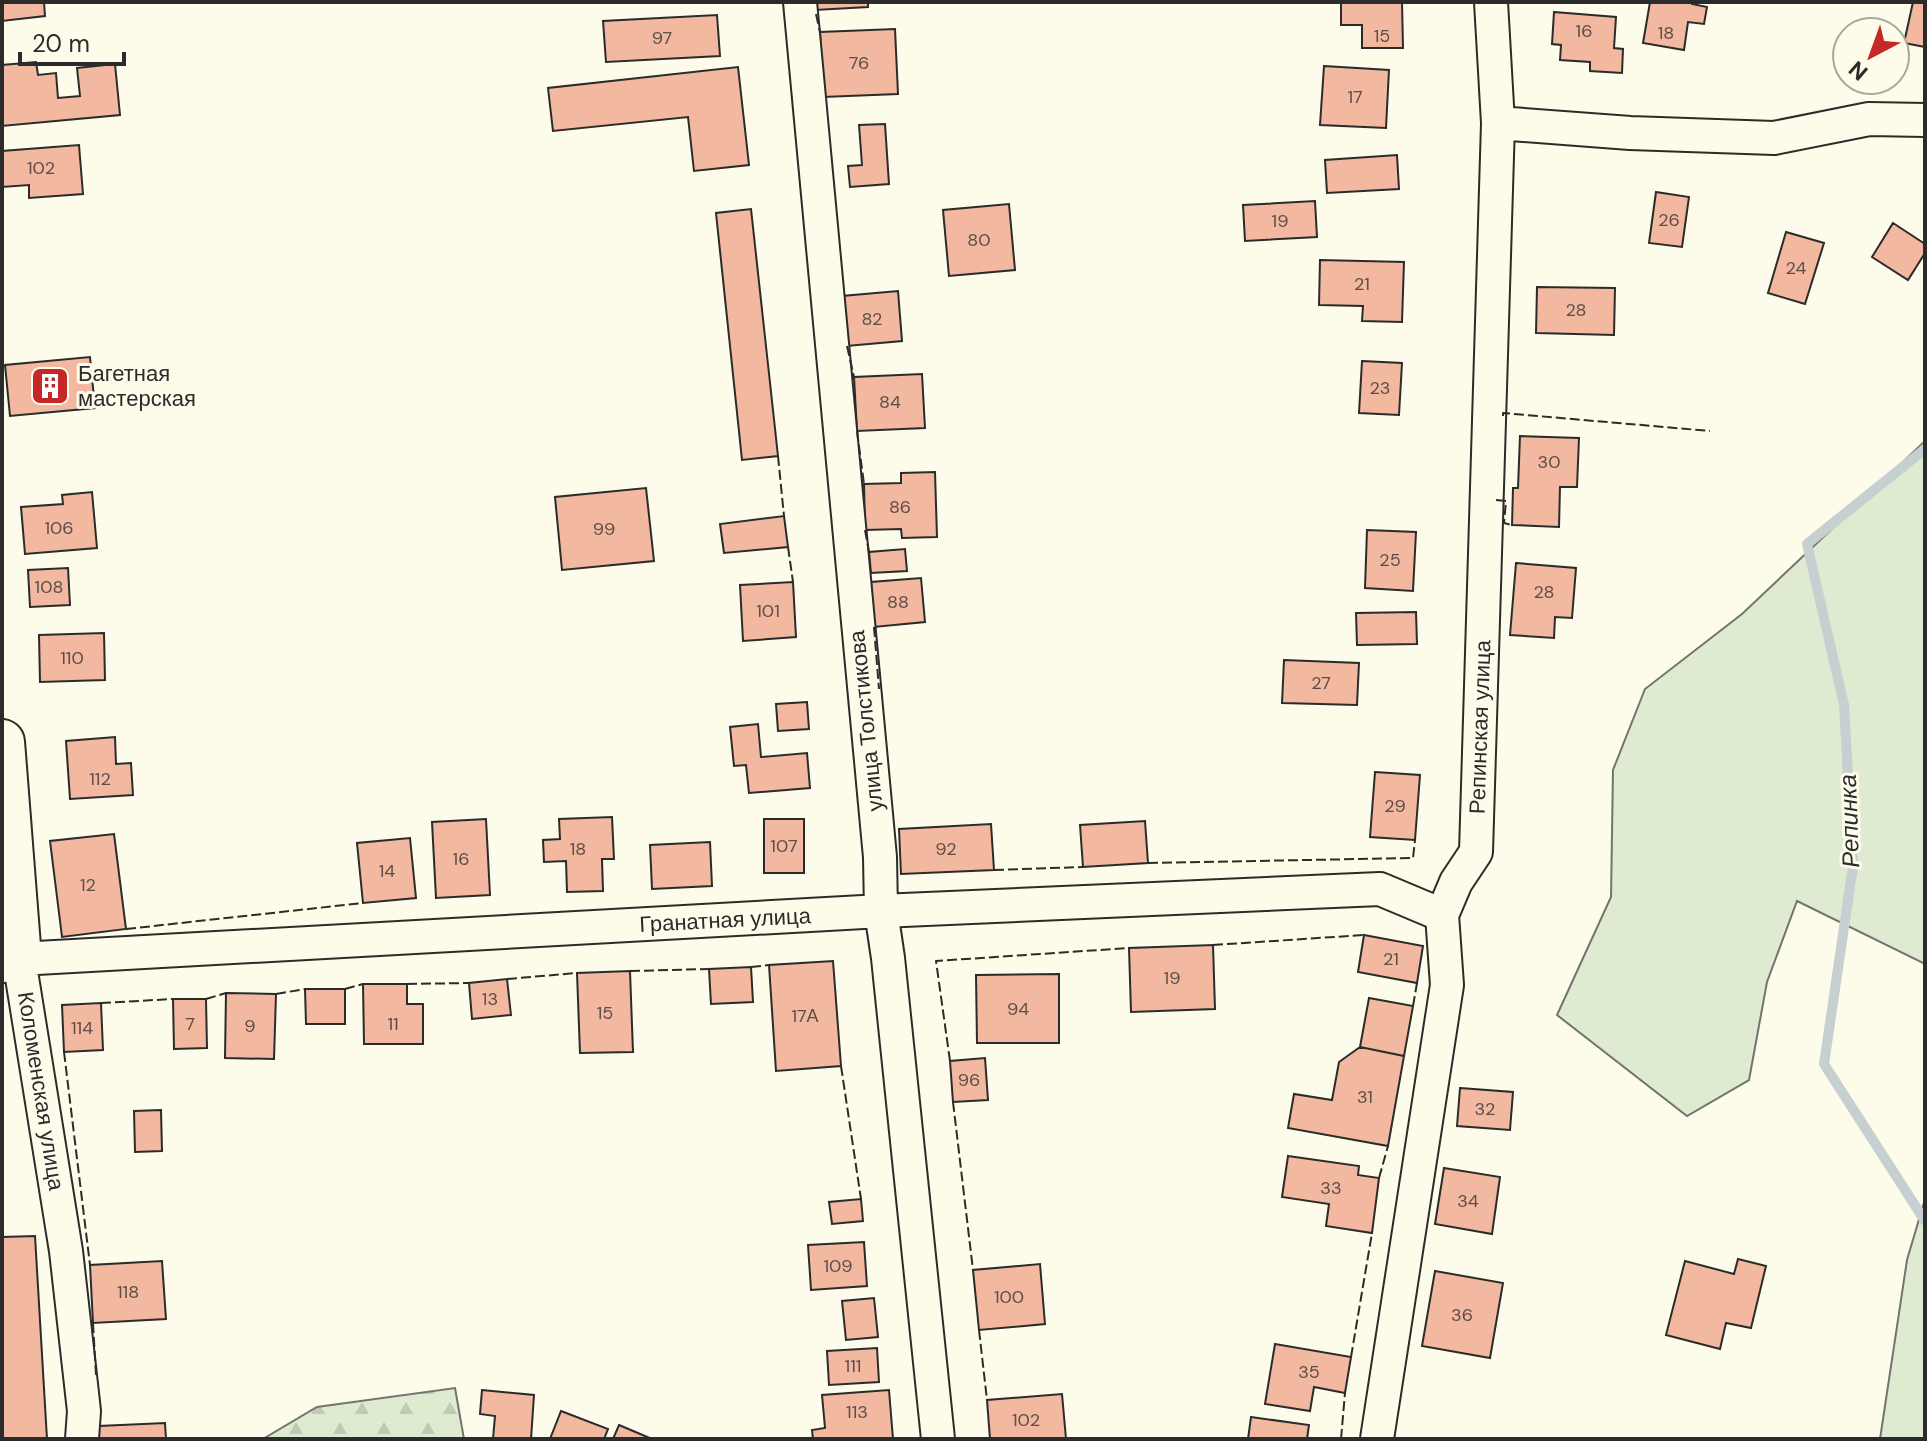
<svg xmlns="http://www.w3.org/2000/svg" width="1927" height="1441" font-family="'DM Sans',sans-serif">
	<defs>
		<pattern id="forest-firs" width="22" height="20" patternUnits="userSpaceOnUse" patternTransform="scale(2)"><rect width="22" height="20" fill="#deebd1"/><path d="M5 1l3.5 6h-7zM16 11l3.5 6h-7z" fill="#bfcab4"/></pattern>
	</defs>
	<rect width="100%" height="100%" fill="#fdfbea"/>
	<path fill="url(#forest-firs)" stroke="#74746e" stroke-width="2" d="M455,1388L464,1439H263L317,1407Z"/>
	<path fill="#deebd1" stroke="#74746e" stroke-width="2" d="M1925,441V964L1797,901L1767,982L1749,1080L1687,1116L1557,1015L1611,897L1613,770L1645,689L1742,614Z
		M1925,1199V1439H1880L1907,1260Z"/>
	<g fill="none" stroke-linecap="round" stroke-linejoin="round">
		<path stroke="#c7d0d0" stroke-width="10" d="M1925,449L1807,544L1844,705L1853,866L1824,1064L1925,1221"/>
	</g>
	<path fill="#f2b8a0" stroke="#2b2b2b" stroke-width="2" d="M2,2H44L45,16L2,21Z
		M815,2H868V7L815,10Z
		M1341,2H1402L1403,48H1362V25H1341Z
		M1650,2H1692V4L1707,7L1704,24L1688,22L1684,50L1643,43Z
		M1913,2H1925V47L1904,43Z
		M1554,12L1616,17L1614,48L1623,49L1622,73L1590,71V62L1560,60L1561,45L1552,44Z
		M717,15L720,56L606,62L603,21Z
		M895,29L898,94L823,97L820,32Z
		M36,62L38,75L56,73L58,98L80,96L77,68L115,64L120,115L2,126V65Z
		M1324,66L1389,70L1386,128L1320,125Z
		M738,67L749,165L694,171L688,117L553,131L548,88Z
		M885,124L889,184L850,187L848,166L862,165L859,125Z
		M79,145L83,194L29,198V185L2,187V151Z
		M1397,155L1399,189L1327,193L1325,160Z
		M1656,192L1689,197L1682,247L1649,243Z
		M1315,201L1317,237L1245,241L1243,205Z
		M1009,204L1015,270L949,276L943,210Z
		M751,209L778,456L742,460L716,213Z
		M1893,223L1925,244V253L1908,280L1872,257Z
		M1786,232L1824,243L1805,304L1768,293Z
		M1320,260L1404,262L1402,322L1362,321L1363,306L1319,305Z
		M1537,287L1615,288L1614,335L1536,333Z
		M898,291L902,341L847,346L842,296Z
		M90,357L95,408L10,416L5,365Z
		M1362,361L1402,363L1399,415L1359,413Z
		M922,374L925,428L857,431L854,377Z
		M1520,436L1579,438L1577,487H1560L1559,527L1512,525L1513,488H1518Z
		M935,472L937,537L902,538L901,529L865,530L864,484L901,483V473Z
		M646,488L654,561L562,570L555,497Z
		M92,492L97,548L25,554L21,507L63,504L62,495Z
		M784,516L788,547L724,553L720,524Z
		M1367,530L1416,532L1413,591L1365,588Z
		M905,549L907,571L871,573L869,552Z
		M1516,563L1576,568L1572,618L1555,617L1554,638L1510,635Z
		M68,568L70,605L30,607L28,570Z
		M921,578L925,622L874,627L871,582Z
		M793,582L796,637L743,641L740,585Z
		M1416,612L1417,644L1357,645L1356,613Z
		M104,633L105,680L40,682L39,635Z
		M1284,660L1359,663L1357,705L1282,703Z
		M807,702L809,729L778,731L776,704Z
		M758,724L761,757L807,753L810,788L749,793L746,765L734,766L730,727Z
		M115,737L116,764L131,763L133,795L70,799L66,741Z
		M1375,772L1420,775L1415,840L1370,837Z
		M612,817L614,859H602L603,891L567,892L566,861L544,862L543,840L560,839L559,819Z
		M486,819L490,895L436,898L432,822Z
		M764,819H804V873H764Z
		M1145,821L1148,863L1083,867L1080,825Z
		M991,824L994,870L901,874L899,829Z
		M114,834L126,929L62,937L50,841Z
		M410,838L416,898L363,903L357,843Z
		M710,842L712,886L652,889L650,845Z
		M1364,935L1423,946L1417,983L1358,972Z
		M1213,945L1215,1009L1131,1012L1129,948Z
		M833,961L841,1066L776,1071L769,965Z
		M751,967L753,1002L711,1004L709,969Z
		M630,971L633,1052L580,1053L577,973Z
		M1059,974V1043H977L976,975Z
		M507,979L511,1015L472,1019L469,983Z
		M363,984H407V1004H423V1044H364Z
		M305,989H345V1024H306Z
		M226,993L276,994L274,1059L225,1058Z
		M1369,998L1413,1006L1404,1056L1360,1047Z
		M173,999H206L207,1048L174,1049Z
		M101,1003L103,1050L64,1052L62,1005Z
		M1360,1047L1404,1056L1388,1146L1288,1128L1294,1094L1332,1100L1339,1062Z
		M985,1058L988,1100L953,1102L950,1061Z
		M1460,1088L1513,1092L1510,1130L1457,1126Z
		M161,1110L162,1151L135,1152L134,1111Z
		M1288,1156L1359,1166L1358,1175L1379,1178L1372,1233L1326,1226L1329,1204L1282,1197Z
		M1444,1168L1500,1177L1492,1234L1435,1224Z
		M861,1199L863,1221L832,1224L829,1202Z
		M35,1236L47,1439H2V1237Z
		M864,1242L867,1286L811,1290L808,1245Z
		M1738,1259L1766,1266L1751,1328L1726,1323L1720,1349L1666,1335L1685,1261L1734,1274Z
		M162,1261L166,1319L93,1323L90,1265Z
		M1040,1264L1045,1324L979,1330L973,1270Z
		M1435,1271L1503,1283L1490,1358L1422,1346Z
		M874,1298L878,1337L846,1340L842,1301Z
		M1275,1344L1351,1357L1345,1393L1314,1387L1310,1411L1265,1404Z
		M877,1348L879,1382L829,1385L827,1351Z
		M482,1390L534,1395L531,1439H493L495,1416L480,1414Z
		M889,1390L893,1439H813L812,1430L825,1428L822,1395Z
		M1062,1394L1066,1439H990L987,1400Z
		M561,1411L608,1429L604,1439H550Z
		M1251,1417L1309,1425L1307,1439H1248Z
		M165,1423L166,1439H99V1426Z
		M619,1425L652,1439H613Z"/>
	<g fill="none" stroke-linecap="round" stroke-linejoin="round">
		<defs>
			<path id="street" d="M800,2L880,857L881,911L888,958L938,1439
				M1498,123L1630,133L1774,138L1869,119L1925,120
				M82,1439L84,1411L66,1251L19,959L881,911L1380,889L1442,915
				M1377,1439L1447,985L1442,915L1456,882L1476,852L1498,123L1491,2"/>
			<path id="secondary" d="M2,742L19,959L2,960"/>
		</defs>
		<use href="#street" stroke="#2b2b2b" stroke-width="36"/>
		<use href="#secondary" stroke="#2b2b2b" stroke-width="48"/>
		<use href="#street" stroke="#fdfbea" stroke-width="32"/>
		<use href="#secondary" stroke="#fdfbea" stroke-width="44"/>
		<path stroke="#2b2b2b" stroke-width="2" stroke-dasharray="10 4" stroke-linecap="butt" d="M816,14L820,32
			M847,346L854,377
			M1503,416V413L1710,431
			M857,431L864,484
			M778,456L784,516
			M1496,500L1506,501L1504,523L1512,525
			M865,530L869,552
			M788,547L793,582
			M874,627L879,689
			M1148,863L1413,858L1415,840
			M994,870L1083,867
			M126,929L363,903
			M1213,945L1364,935
			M751,967L769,965
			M630,971L709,969
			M507,979L577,973
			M407,984L469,983
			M345,989L363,984
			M276,994L305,989
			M206,999L226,993
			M101,1003L173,999
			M1413,1006L1417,983
			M64,1052L90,1265
			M950,1061L936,961L1129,948
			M841,1066L861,1199
			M953,1102L973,1270
			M1379,1178L1388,1146
			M93,1323L96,1375
			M979,1330L987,1400
			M1351,1357L1372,1233
			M1341,1439L1345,1393"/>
	</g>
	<defs>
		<symbol id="building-square" viewBox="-11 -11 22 22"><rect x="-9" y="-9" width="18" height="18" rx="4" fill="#c62828" stroke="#fdfbea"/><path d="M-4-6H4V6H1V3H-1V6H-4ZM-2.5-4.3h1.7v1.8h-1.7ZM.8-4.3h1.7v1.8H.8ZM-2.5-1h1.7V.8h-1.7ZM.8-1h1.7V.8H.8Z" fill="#fff"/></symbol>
	</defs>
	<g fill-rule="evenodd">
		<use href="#building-square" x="28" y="364" width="44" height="44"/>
	</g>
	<g text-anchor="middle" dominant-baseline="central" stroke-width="6" stroke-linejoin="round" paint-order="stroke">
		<g font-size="18" fill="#5d4e48">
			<text x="1584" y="31">16</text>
			<text x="1666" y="33">18</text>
			<text x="1382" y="36">15</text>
			<text x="662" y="38">97</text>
			<text x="859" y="63">76</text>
			<text x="1355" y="97">17</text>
			<text x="41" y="168">102</text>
			<text x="1669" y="220">26</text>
			<text x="1280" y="221">19</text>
			<text x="979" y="240">80</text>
			<text x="1796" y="268">24</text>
			<text x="1362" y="284">21</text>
			<text x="1576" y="310">28</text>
			<text x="872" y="319">82</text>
			<text x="1380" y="388">23</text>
			<text x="890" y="402">84</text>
			<text x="1549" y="462">30</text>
			<text x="900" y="507">86</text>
			<text x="59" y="528">106</text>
			<text x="604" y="529">99</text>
			<text x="1390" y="560">25</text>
			<text x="49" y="587">108</text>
			<text x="1544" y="592">28</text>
			<text x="898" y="602">88</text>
			<text x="768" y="611">101</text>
			<text x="72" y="658">110</text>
			<text x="1321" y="683">27</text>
			<text x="100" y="779">112</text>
			<text x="1395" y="806">29</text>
			<text x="784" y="846">107</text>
			<text x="578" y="849">18</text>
			<text x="946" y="849">92</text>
			<text x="461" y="859">16</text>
			<text x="387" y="871">14</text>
			<text x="88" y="885">12</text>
			<text x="1391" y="959">21</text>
			<text x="1172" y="978">19</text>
			<text x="490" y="999">13</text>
			<text x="1018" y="1009">94</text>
			<text x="605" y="1013">15</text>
			<text x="805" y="1016">17А</text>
			<text x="190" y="1024">7</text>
			<text x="393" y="1024">11</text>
			<text x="250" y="1026">9</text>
			<text x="82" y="1028">114</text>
			<text x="969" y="1080">96</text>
			<text x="1365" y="1097">31</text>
			<text x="1485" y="1109">32</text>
			<text x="1331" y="1188">33</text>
			<text x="1468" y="1201">34</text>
			<text x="838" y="1266">109</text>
			<text x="128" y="1292">118</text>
			<text x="1009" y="1297">100</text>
			<text x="1462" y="1315">36</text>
			<text x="853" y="1366">111</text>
			<text x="1309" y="1372">35</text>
			<text x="857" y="1412">113</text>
			<text x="1026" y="1420">102</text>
		</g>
		<g font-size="22" fill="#2b2b2b" stroke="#fdfbea" text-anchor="start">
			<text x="78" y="373">Багетная<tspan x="78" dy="25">мастерская</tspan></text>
		</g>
		<g font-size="22" fill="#2b2b2b" stroke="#fdfbea">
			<text transform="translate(866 721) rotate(-96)">улица Толстикова</text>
			<text transform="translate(1480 727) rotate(-88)">Репинская улица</text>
			<text transform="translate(725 920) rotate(-3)">Гранатная улица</text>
			<text transform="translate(41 1091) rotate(81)">Коломенская улица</text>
		</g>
		<g font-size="24" font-style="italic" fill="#2b2b2b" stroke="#fdfbea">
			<text transform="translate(1849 821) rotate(-92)">Репинка</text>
		</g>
	</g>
	<rect width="1927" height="1441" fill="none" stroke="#2b2b2b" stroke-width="8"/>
	<g transform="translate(1871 56) rotate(221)"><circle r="38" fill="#fdfbea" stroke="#a9a89e" stroke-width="2"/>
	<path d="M0-6L14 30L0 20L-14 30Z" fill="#c62828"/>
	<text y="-12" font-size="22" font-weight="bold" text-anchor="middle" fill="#2b2b2b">N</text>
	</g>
	<path d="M20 52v12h104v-12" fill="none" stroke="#2b2b2b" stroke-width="4"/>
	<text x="32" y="52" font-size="24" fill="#2b2b2b" stroke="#fdfbea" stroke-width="6" paint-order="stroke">20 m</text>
</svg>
